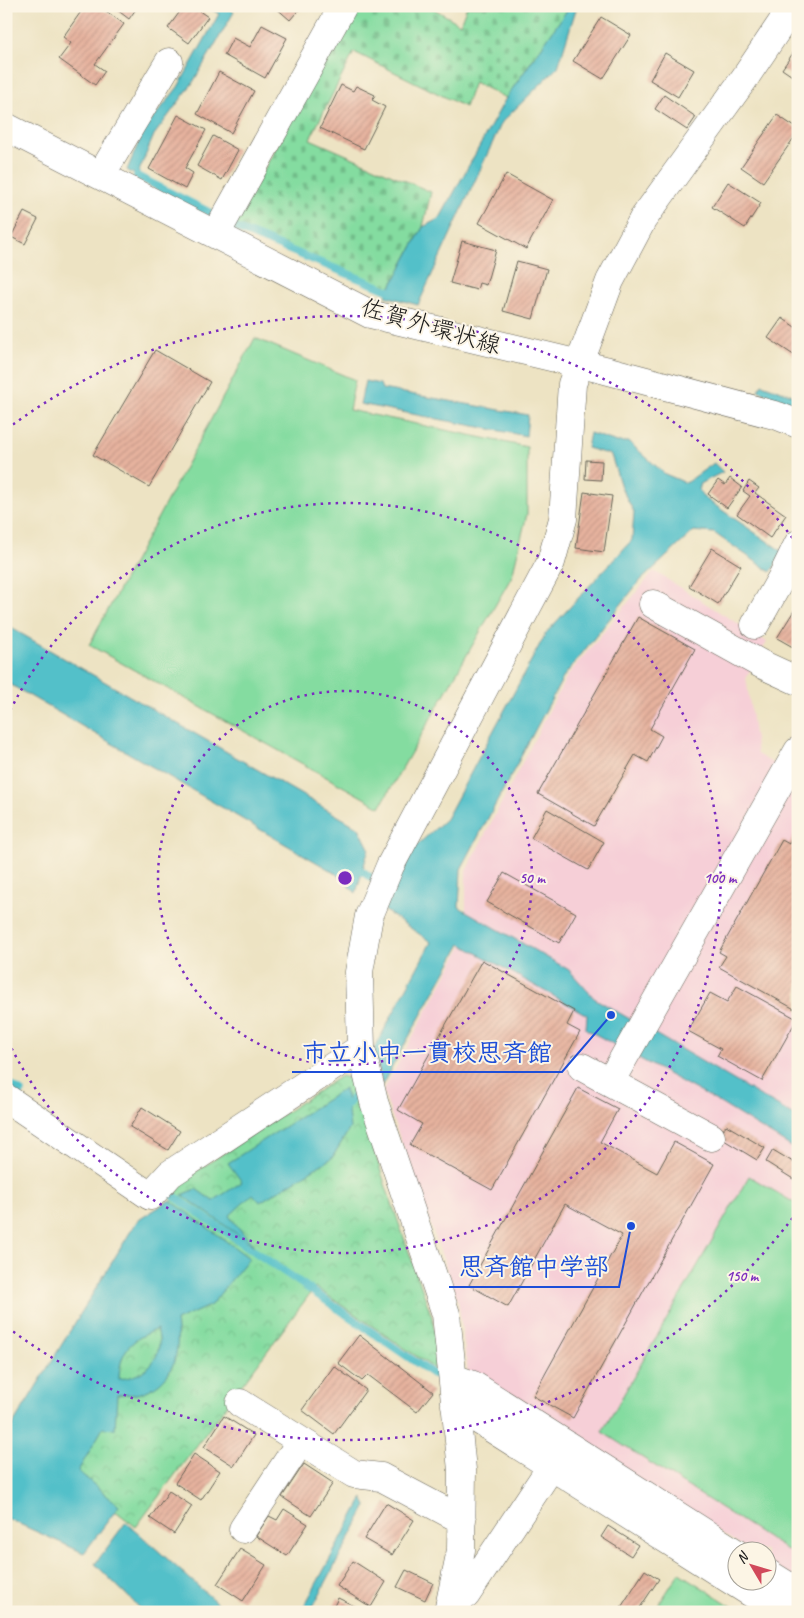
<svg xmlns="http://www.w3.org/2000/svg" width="804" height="1618" font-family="Caveat,'Klee One',sans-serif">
	<defs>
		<pattern id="cemetery-stones" width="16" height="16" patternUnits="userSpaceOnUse" patternTransform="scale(1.25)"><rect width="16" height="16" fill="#84dca0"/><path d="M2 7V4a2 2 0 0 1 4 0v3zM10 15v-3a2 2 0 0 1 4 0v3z" fill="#71bc89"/></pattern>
		<pattern id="park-crowns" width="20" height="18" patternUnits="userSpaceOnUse" patternTransform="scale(1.25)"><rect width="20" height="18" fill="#84dca0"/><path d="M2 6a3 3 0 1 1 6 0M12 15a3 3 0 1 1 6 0" fill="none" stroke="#71bc89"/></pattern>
		<pattern id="building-hatch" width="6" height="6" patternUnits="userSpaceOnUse" patternTransform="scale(1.25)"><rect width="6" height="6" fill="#e6b29e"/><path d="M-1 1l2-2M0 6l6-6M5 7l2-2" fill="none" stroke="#c59888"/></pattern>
	</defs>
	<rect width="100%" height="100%" fill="#fcf5e5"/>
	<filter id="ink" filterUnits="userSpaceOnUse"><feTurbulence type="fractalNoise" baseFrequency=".02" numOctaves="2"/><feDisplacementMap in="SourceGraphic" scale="10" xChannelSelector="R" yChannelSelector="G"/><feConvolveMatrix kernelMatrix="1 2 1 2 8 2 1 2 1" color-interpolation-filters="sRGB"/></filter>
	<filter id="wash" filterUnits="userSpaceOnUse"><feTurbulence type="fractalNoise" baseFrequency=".0096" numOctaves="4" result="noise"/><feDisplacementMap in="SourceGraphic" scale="20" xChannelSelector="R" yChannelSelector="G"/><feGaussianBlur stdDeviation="1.12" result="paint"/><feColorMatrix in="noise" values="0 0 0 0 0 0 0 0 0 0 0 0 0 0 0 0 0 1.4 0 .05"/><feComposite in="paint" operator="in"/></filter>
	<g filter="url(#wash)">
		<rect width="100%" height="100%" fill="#ede3c3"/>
		<path fill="#f6cfd7" d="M654,571L767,642L746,677L757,754L798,778V1582L767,1562L766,1550H748L468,1373L458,1301L383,1091L466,939V871L567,676Z"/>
		<path fill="url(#cemetery-stones)" stroke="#507c5e" d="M353,6H429L460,24L467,6L570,7L506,98L474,82L465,107L354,52L310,139L431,192L423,227L389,290L233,227Z"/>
		<path fill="url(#park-crowns)" stroke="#507c5e" d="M341,1076L351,1079L386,1187L432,1317L436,1340L435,1369L315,1287L136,1527L23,1439L186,1178Z"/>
		<path fill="#84dca0" stroke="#507c5e" d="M255,338L355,380L349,410L527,447V514L512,576L380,807L89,645Z
			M749,1176L798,1205V1557L602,1432Z
			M679,1573L741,1612H654Z"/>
		<path fill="#52c0c9" stroke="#376e72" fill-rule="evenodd" d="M207,6H226L234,12L192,84L154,135L137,176L127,170L144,130L178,87L219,14Z
			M570,6H577L558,67L502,122L418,305L386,296L423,227L440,218L506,98Z
			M365,381L380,384L382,389L528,415L526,436L360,404Z
			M762,384L798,397V407L758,390Z
			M590,433L617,442H629L665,474L686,483L714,463L723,472L701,483L699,490L703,497L783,552L771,572L714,533L694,531L639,582L564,676L461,869L459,907L569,970L594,998L798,1118V1151L720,1103L586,1029L587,1015L461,944L382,1085L374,1049L431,942L384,910L415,847L446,819L546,633L632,540L634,512L621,487L611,455L587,448Z
			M6,625L359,828L369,848L356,893L335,873L6,682Z
			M345,1088L350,1128L332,1158L260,1202L253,1194L229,1216L254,1246L182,1195L196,1189L213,1201L242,1182L228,1163Z
			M170,1200L249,1258L211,1305L176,1321C181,1353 174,1385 137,1394C131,1395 124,1394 117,1395L115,1429L103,1428L78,1471L119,1506L84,1553L6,1518V1436L137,1221ZM157,1329C166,1357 146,1377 119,1379C120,1349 131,1340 157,1329Z
			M363,1498L367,1506L310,1612H301Z
			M126,1522L227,1612H144L95,1564Z"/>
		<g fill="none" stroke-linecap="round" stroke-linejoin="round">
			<path stroke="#52c0c9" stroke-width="8" d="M137,176L209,212
				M233,227L397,294
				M362,871L379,883
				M6,1082L21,1092
				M347,1105L363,1086
				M171,1194L436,1376"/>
		</g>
		<g id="blocks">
			<path fill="url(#building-hatch)" d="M85,6H99L124,24L95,64L105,71L95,85L59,59L71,43L63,37Z
				M112,6H138L129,19Z
				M184,6H192L208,17L189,43L168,28Z
				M274,6H302L290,20Z
				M601,17L631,35L603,79L573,61Z
				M262,25L287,38L265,78L224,55L233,38L250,47Z
				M798,46V80L782,69Z
				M665,53L694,70L678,97L650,80Z
				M219,72L254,91L231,133L197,114Z
				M341,85L353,91L356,86L375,95L372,100L385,107L364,149L320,128Z
				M664,95L696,117L687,130L655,109Z
				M178,115L206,130L185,168L193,173L185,189L149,169Z
				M777,115L798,129V132L763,182L741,167Z
				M213,136L238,150L222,180L197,166Z
				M506,174L553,200L526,249L479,223Z
				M728,182L761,203L745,228L712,207Z
				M24,212L38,219L25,244L11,237Z
				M462,241L496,250L486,285L479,283L477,290L450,283Z
				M517,261L547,269L533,319L503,311Z
				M782,318L798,329V358L768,338Z
				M155,350L210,382L149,487L93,455Z
				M586,460L602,461L601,480L585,479Z
				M730,478L742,487L727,508L708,494L718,480L725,485Z
				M749,481L759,488L755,493L786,515L770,538L737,514L750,496L743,491Z
				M584,492L612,496L604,552L576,548Z
				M712,548L741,566L718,604L689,586Z
				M795,609L798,610V650L777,638Z
				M638,617L695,649L650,729L662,736L648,762L635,755L594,826L538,794Z
				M547,809L604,842L588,870L531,838Z
				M798,828V1011L719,967L726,956L719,952L782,840L789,844Z
				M504,873L576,913L559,943L487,902Z
				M482,960L574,1011L567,1025L580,1032L492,1190L410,1145L422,1124L398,1110Z
				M737,986L797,1019L762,1081L717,1056L721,1049L688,1031L710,993L727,1002Z
				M578,1088L618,1109L600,1142L657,1173L674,1142L714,1164L573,1418L533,1396L622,1235L565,1204L508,1307L469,1285Z
				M142,1107L180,1131L168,1150L130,1127Z
				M726,1125L765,1148L757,1160L719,1137Z
				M773,1150L798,1165V1182L766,1162Z
				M359,1335L433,1392L417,1412L368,1375L362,1381L338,1363Z
				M334,1366L366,1390L334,1434L302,1410Z
				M224,1416L254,1435L234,1466L204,1447Z
				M194,1454L220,1471L201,1500L175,1483Z
				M304,1464L333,1483L311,1516L282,1497Z
				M169,1491L192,1506L174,1534L150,1518Z
				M386,1503L414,1520L392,1555L364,1539Z
				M284,1509L308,1524L287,1556L256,1536L269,1516L277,1520Z
				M608,1526L638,1545L631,1556L601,1537Z
				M240,1549L266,1565L243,1601L217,1584Z
				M353,1561L386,1582L371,1607L337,1586Z
				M406,1570L433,1583L425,1600L397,1587Z
				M645,1570L659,1579L637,1612H618Z
				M338,1598L367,1612H331Z"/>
		</g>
	</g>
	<g filter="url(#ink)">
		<use href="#blocks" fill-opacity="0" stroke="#656256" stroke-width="1"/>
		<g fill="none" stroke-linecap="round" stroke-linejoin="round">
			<defs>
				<path id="minor" d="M101,175L169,62
					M216,234L343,6
					M653,604L761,664L798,681
					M755,625L782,577L798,544
					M582,1067L711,1137
					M610,1082L798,751
					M6,1098L150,1196L170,1174L361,1048
					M453,1378L473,1385L736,1553
					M240,1403L354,1474L381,1477L462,1520
					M455,1405L781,1612
					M243,1529L301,1441
					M766,1572L798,1592
					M450,1602L466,1595L551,1467
					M448,1612L461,1550L462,1470L446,1314L374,1102L361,1048L359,972L369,916L390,866L551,562L563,519L572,384L610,281L643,219L744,79L793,6"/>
				<path id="major" d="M6,127L370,314L605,370L778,416L798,424"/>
			</defs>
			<use href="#minor" stroke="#656256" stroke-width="29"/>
			<use href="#major" stroke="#656256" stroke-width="29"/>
			<use href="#minor" stroke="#fff" stroke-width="28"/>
			<use href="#major" stroke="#fff" stroke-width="28"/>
		</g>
	</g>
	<g fill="none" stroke="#7b2cbf" stroke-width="2.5" stroke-dasharray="2.5 5">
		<circle cx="345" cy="878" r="187"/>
		<path d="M7 717A375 375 0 1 1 7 1039"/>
		<path d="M797 1212A562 562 0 0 1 7 1327M7 429A562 562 0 0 1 797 544"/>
	</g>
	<g text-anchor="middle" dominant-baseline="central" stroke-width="4" stroke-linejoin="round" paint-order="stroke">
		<g font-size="24" fill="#1c1c1c" stroke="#fcf5e5">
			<text transform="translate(431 326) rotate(16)">佐賀外環状線</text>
		</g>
	</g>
	<circle cx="345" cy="878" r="8" fill="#7b2cbf" stroke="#fcf5e5" stroke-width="2.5"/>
	<g font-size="15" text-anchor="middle" font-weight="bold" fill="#7b2cbf" stroke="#fcf5e5" stroke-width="4" stroke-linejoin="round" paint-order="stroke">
		<text x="532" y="883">50 m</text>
		<text x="720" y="883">100 m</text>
		<text x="742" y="1281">150 m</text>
	</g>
	<path fill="none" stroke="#1d4ed8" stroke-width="2" d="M611 1015L562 1072H292M631 1226L619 1287H449"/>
	<g fill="#1d4ed8" stroke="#fcf5e5" stroke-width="2">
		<circle cx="611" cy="1015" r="5"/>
		<circle cx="631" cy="1226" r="5"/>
	</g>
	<g font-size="25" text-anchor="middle" font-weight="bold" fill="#1d4ed8" stroke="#fcf5e5" stroke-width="4" stroke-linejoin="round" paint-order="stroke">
		<text x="427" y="1061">市立小中一貫校思斉館</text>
		<text x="534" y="1275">思斉館中学部</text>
	</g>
	<rect width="804" height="1618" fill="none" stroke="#fcf5e5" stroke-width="25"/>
	<g transform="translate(752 1566) rotate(308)"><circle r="24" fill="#fcf5e5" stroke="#a29e95"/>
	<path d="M0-4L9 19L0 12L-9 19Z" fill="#d1495b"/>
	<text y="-8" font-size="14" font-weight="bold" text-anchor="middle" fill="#1c1c1c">N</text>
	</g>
</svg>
